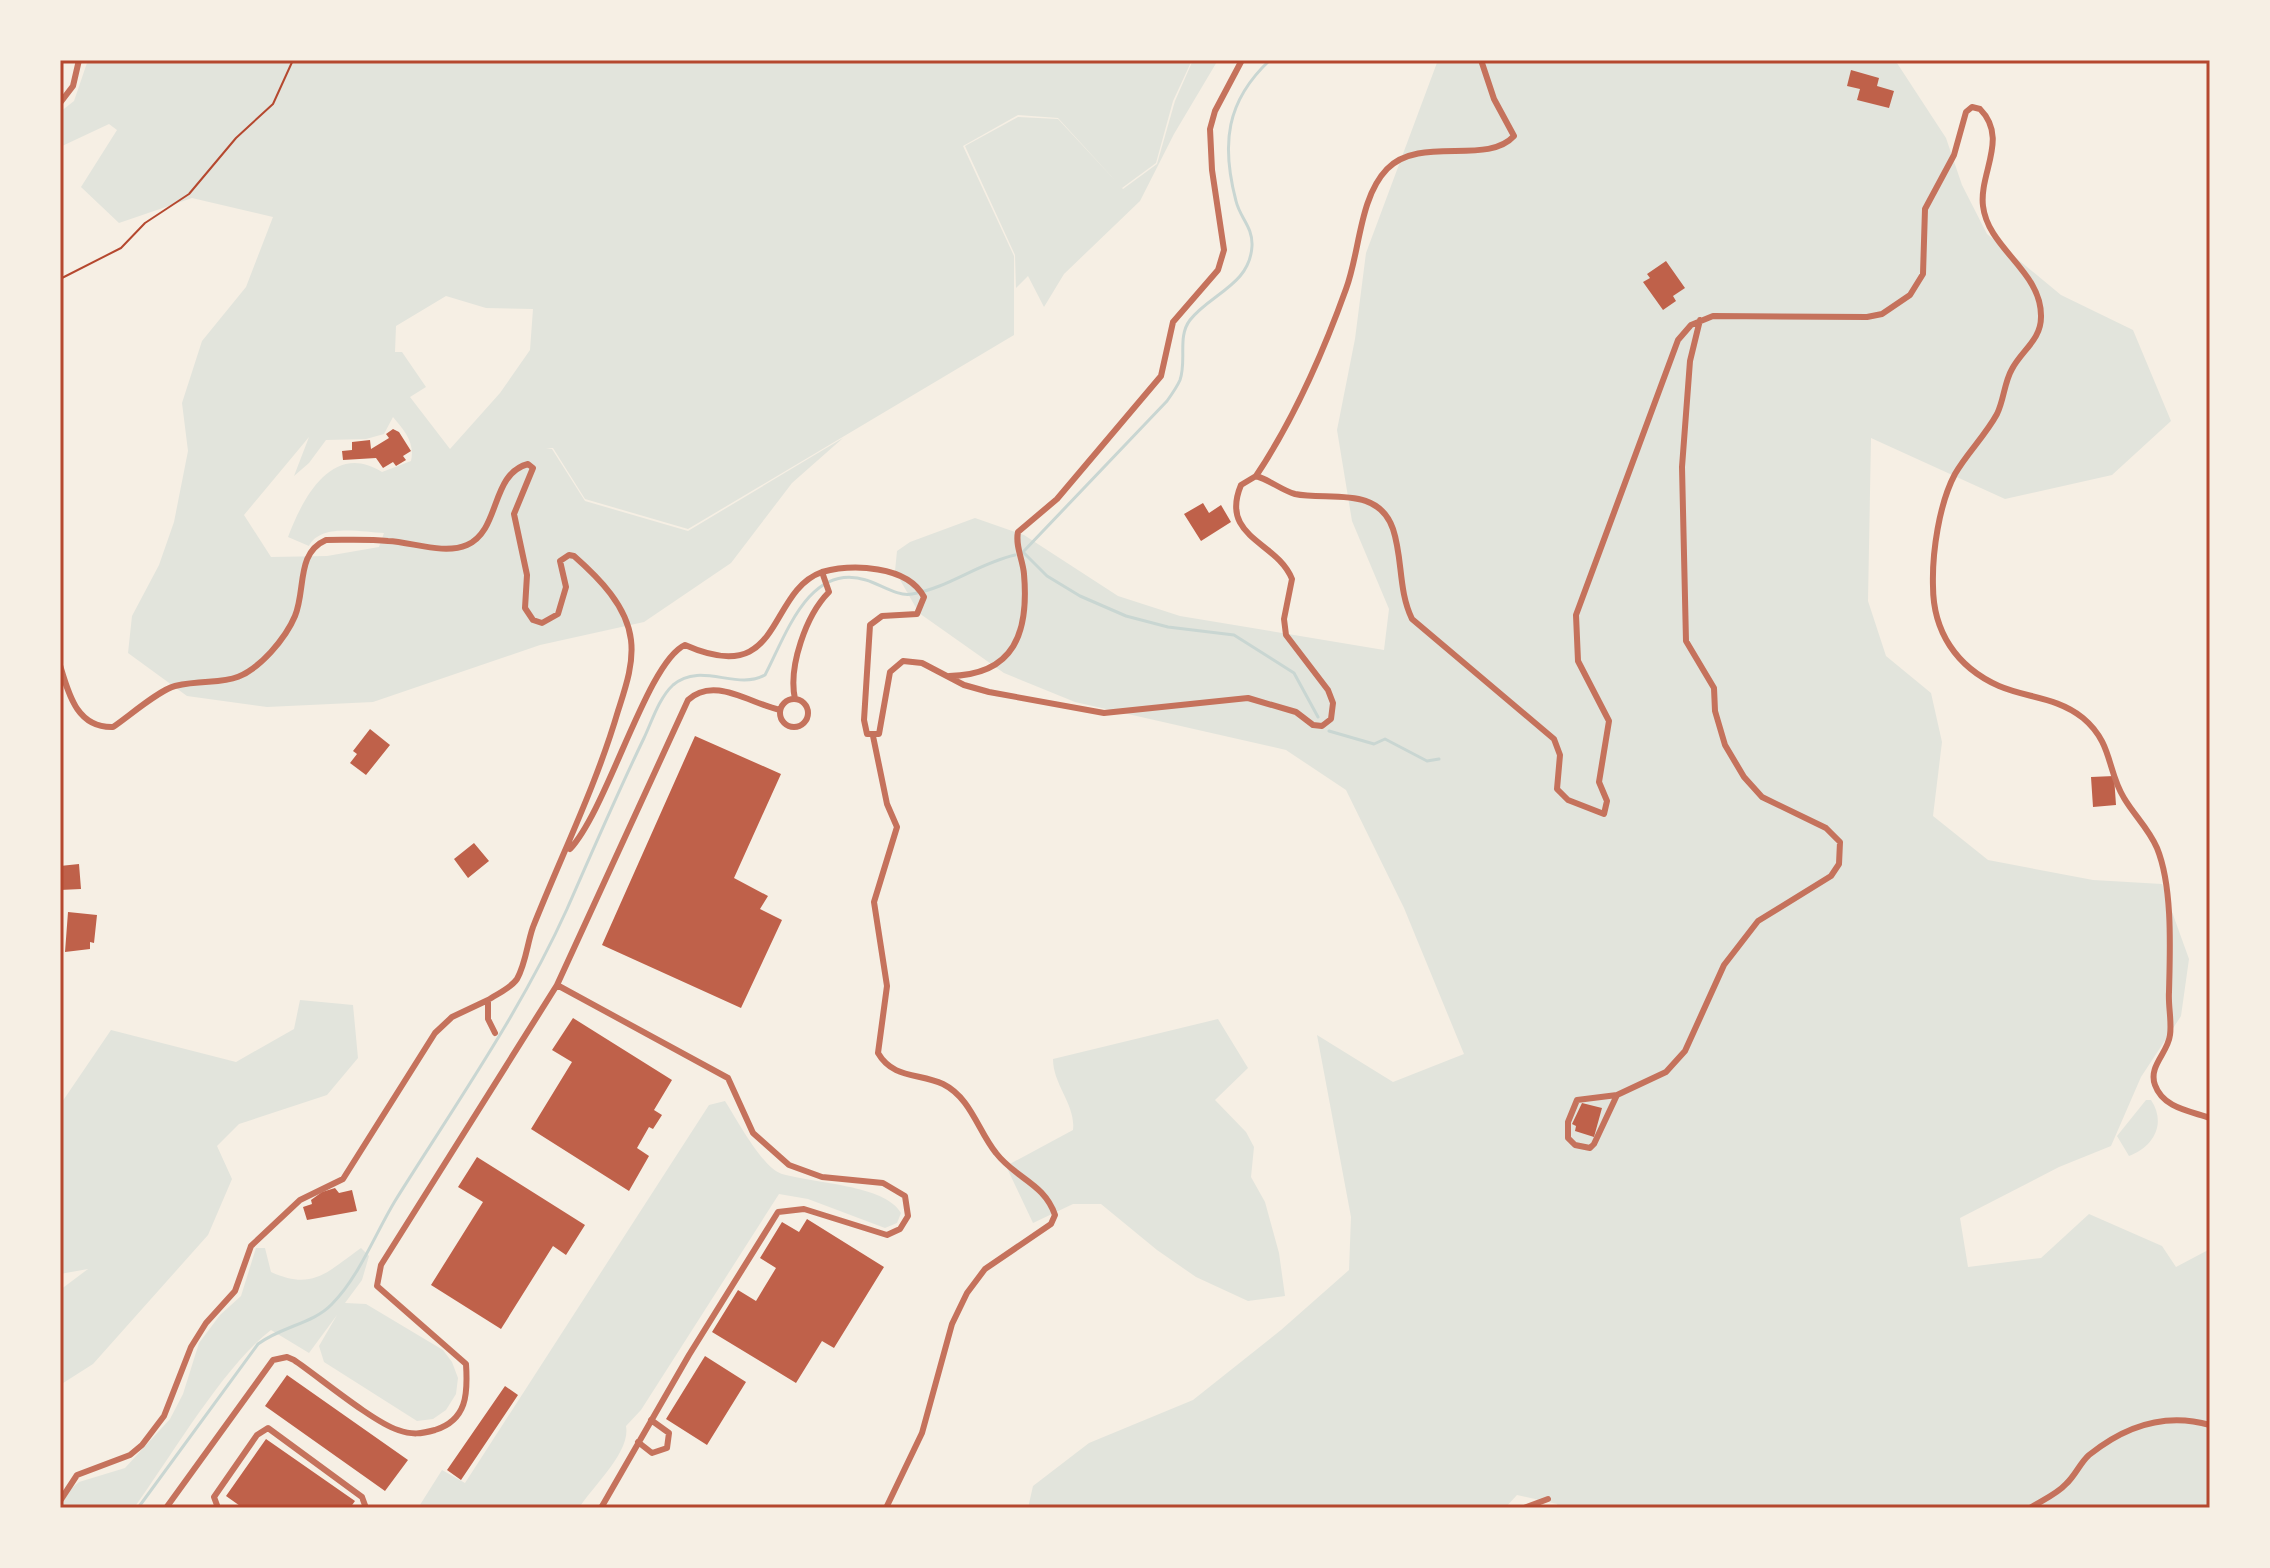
<svg xmlns="http://www.w3.org/2000/svg" width="2270" height="1568" font-family="'IBM Plex Sans',sans-serif">
	<rect width="100%" height="100%" fill="#f6efe4"/>
	<path fill="#e2e4dc" fill-rule="evenodd" d="M88,60H1192L1173,101L1156,163L1122,188L1058,118L1018,115L963,146L1014,256V335L688,529L585,499L553,448H546L552,449L585,501L688,531L843,438L792,483L731,563L644,622L540,645L373,702L267,707L187,696L128,653L132,616L159,565L174,522L188,451L182,403L202,341L246,287L273,217L192,198L119,223L81,187L117,130L109,124L60,147V112L74,101ZM446,296L486,308L533,309L530,350L500,393L450,449L410,397L426,387L402,352H395L396,326ZM393,417C405,431 415,443 411,461L382,472C333,441 303,497 288,537L309,546C320,523 362,532 384,533L379,547L327,556L271,557L244,515L309,437L294,476L309,463L326,440L366,439L384,434Z
		M1193,60H1218L1174,134L1140,201L1064,274L1044,307L1028,276L1016,288L1015,255L965,146L1018,117L1058,119L1123,189L1157,164L1175,101Z
		M1438,60H1895L1946,138L1962,185L1987,234L2061,295L2133,330L2171,421L2112,475L2005,499L1871,438L1868,601L1886,656L1931,693L1942,742L1933,816L1988,860L2093,880L2162,884L2189,959L2181,1016L2141,1077L2111,1146L2059,1167L1960,1218L1968,1267L2041,1258L2089,1214L2162,1246L2176,1267L2210,1249V1508H1558L1557,1504L1517,1495L1505,1508H1028L1033,1486L1089,1443L1193,1400L1281,1330L1349,1270L1351,1217L1317,1035L1393,1082L1464,1054L1404,908L1346,790L1286,750L1075,702L1004,673L919,613L895,571L897,551L910,542L975,518L1024,535L1118,596L1180,616L1384,650L1389,609L1352,521L1337,430L1355,339L1366,253Z
		M300,1000L353,1005L358,1058L327,1095L239,1124L217,1146L232,1179L208,1235L93,1364L60,1385V1290L88,1269L60,1274V1105L111,1030L236,1062L294,1029Z
		M1218,1019L1248,1068L1215,1100L1246,1132L1254,1147L1251,1177L1265,1202L1279,1253L1285,1296L1248,1301L1196,1277L1157,1250L1101,1204H1073L1033,1223L1006,1166L1073,1130C1076,1105 1053,1085 1053,1059Z
		M2146,1100H2151C2167,1124 2153,1147 2129,1156L2117,1136Z
		M725,1101C736,1118 763,1169 782,1174C812,1183 886,1185 901,1213L897,1223L885,1228L808,1199L779,1194L641,1410L626,1426C631,1452 593,1486 579,1508H418L442,1470L465,1483L709,1105Z
		M256,1248H265L271,1272C313,1291 327,1272 361,1248L369,1256L362,1280L345,1303L366,1304L443,1350L452,1362L458,1378L456,1394L446,1410L433,1419L417,1421L324,1362L319,1346L337,1315L309,1353L271,1330C223,1367 171,1457 134,1508H61L67,1492L79,1482L125,1468L170,1419L183,1394L199,1343L220,1315L241,1296Z"/>
	<g fill="none" stroke-linecap="round" stroke-linejoin="round">
		<path stroke="#c9d6d2" stroke-width="3" d="M1270,60C1226,101 1221,144 1236,201C1240,218 1253,227 1252,246C1250,285 1210,294 1190,320C1177,337 1187,360 1180,380C1177,387 1172,394 1167,401L1023,552L1047,576L1080,596L1126,616L1168,627L1234,635L1294,673L1318,717
			M1329,731L1374,744L1385,739L1427,761L1439,759
			M138,1508L258,1344C282,1326 313,1324 332,1304C359,1277 375,1234 395,1201C455,1105 520,1013 567,909C592,852 617,794 644,738C652,721 659,698 673,685C701,661 736,691 765,675C786,635 809,562 866,580C880,584 898,597 912,594C948,588 979,563 1015,555"/>
	</g>
	<path fill="#bf614a" d="M1851,70L1879,78L1877,86L1894,91L1889,108L1857,100L1860,89L1847,86Z
		M1666,261L1685,288L1673,296L1676,301L1663,310L1643,282L1650,278L1647,274Z
		M393,429L399,432L411,451L403,456L406,460L396,466L393,462L383,468L376,458L343,460L342,451L352,450V442L370,440L371,449L389,438L386,434Z
		M1203,503L1209,513L1221,505L1231,522L1201,541L1184,514Z
		M370,729L390,745L366,775L350,763L357,754L353,751Z
		M695,736L781,774L734,878L768,896L760,909L782,920L741,1008L602,945Z
		M2114,776L2116,805L2093,807L2091,777Z
		M474,843L489,861L468,878L454,859Z
		M79,864L81,889L60,890V866Z
		M68,912L97,915L94,943L90,942V949L65,952Z
		M573,1018L672,1080L654,1110L662,1115L653,1129L649,1127L637,1148L649,1156L629,1191L531,1129L572,1062L552,1050Z
		M1582,1103L1602,1108L1594,1137L1575,1131L1576,1126L1572,1124Z
		M477,1157L585,1225L566,1255L553,1246L501,1329L431,1285L483,1202L458,1187Z
		M335,1188L339,1193L352,1190L357,1211L307,1220L303,1207L312,1204L311,1200L322,1192Z
		M807,1219L884,1267L834,1348L822,1341L796,1383L712,1332L738,1290L756,1301L776,1268L760,1258L782,1222L799,1232Z
		M705,1356L746,1382L707,1445L666,1419Z
		M287,1375L408,1460L385,1491L265,1406Z
		M505,1386L518,1395L461,1480L447,1470Z
		M266,1439L355,1501L350,1508H243L226,1496Z"/>
	<g fill="none" stroke-linecap="round" stroke-linejoin="round">
		<path stroke="#b5482f" stroke-width="2" d="M60,279L121,248L145,223L189,194L236,138L273,104L293,60"/>
		<path stroke="#c5725c" stroke-width="6" d="M60,103L73,86L79,60
			M1256,476C1294,419 1323,353 1346,289C1360,252 1359,198 1387,169C1420,135 1487,166 1514,136L1494,99L1481,60
			M60,665C69,695 77,728 113,727C128,717 159,690 175,686C218,676 234,692 271,652C280,642 290,628 295,616C306,589 296,553 326,540C347,540 368,539 388,541C412,542 444,555 467,545C501,530 490,474 528,464L533,468L514,514L527,575L525,608L533,620L542,623L558,614L566,587L560,561L569,555L574,556C599,578 627,606 631,640C634,664 625,689 618,711C596,786 562,854 533,927C527,944 526,963 517,979C511,988 497,994 488,1000V1019L495,1033
			M949,676C1015,675 1029,632 1024,574C1023,560 1015,546 1018,532L1057,499L1161,376L1173,322L1218,270L1224,250L1212,170L1210,129L1215,111L1242,60
			M780 713a14 14 0 1 1 28 0a14 14 0 1 1-28 0Z
			M795,699C788,667 806,615 829,592L822,572C852,564 907,565 924,597L917,614L882,616L870,625L864,720L867,734H879L890,672L903,661L922,663L964,685L989,692L1104,713L1248,698L1296,712L1313,725L1322,726L1331,719L1333,703L1328,690L1286,635L1284,619L1292,579C1277,541 1219,538 1241,485L1256,476C1270,480 1281,490 1295,494C1328,501 1378,485 1393,529C1403,559 1398,590 1412,619L1554,739L1560,755L1557,789L1568,800L1604,814L1607,801L1599,782L1609,721L1578,661L1576,615L1678,340L1691,325L1713,316L1867,317L1882,314L1910,295L1923,274L1925,209L1954,155L1966,112L1972,107L1980,109C2009,138 1979,173 1983,206C1988,249 2042,271 2041,317C2041,340 2022,350 2012,369C2004,383 2004,400 1997,414C1985,436 1967,453 1955,474C1939,504 1932,553 1933,586C1933,631 1956,667 1999,686C2027,698 2057,697 2083,718C2113,743 2107,771 2124,798C2134,815 2149,829 2157,848C2173,887 2170,951 2169,992C2168,1006 2172,1021 2170,1035C2168,1053 2148,1066 2155,1085C2163,1108 2190,1111 2210,1118
			M873,736L887,804L897,827L874,902L887,986L878,1053C893,1079 919,1073 943,1084C971,1098 978,1131 996,1153C1016,1179 1044,1183 1055,1215L1051,1224L985,1269L967,1293L952,1324L922,1433L886,1508
			M570,849C608,808 647,662 685,645C784,689 766,592 822,572
			M557,985L728,1078L753,1133L789,1165L822,1177L883,1183L905,1196L908,1216L900,1229L887,1235L804,1209L778,1212L689,1355L601,1508
			M1617,1095L1594,1144L1590,1148L1575,1145L1568,1138V1122L1577,1100L1617,1095L1666,1072L1685,1051L1724,965L1758,921L1831,876L1839,864L1840,842L1826,828L1762,797L1744,777L1725,745L1715,711L1714,688L1686,641L1682,467L1690,361L1700,320
			M638,1442L652,1453L667,1448L669,1433L651,1420
			M60,1501L77,1475L130,1455L142,1445L164,1416L191,1347L206,1323L235,1291L251,1246L300,1200L343,1179L435,1033L452,1017L488,1000
			M166,1508L273,1360L287,1357L294,1360C319,1377 373,1422 398,1430C412,1435 421,1434 435,1430C467,1420 468,1394 466,1364L377,1286L381,1265L557,985L688,700C714,676 749,703 780,710
			M218,1508L214,1497L257,1435L268,1428L362,1497L366,1508
			M1524,1508L1548,1499
			M2030,1508C2041,1501 2057,1494 2066,1484C2075,1476 2080,1463 2089,1455C2125,1426 2165,1412 2210,1425"/>
	</g>
	<rect width="2270" height="1568" fill="none" stroke="#f6efe4" stroke-width="124"/>
	<rect x="62" y="62" width="2146" height="1444" fill="none" stroke="#b5482f" stroke-width="3"/>
</svg>
